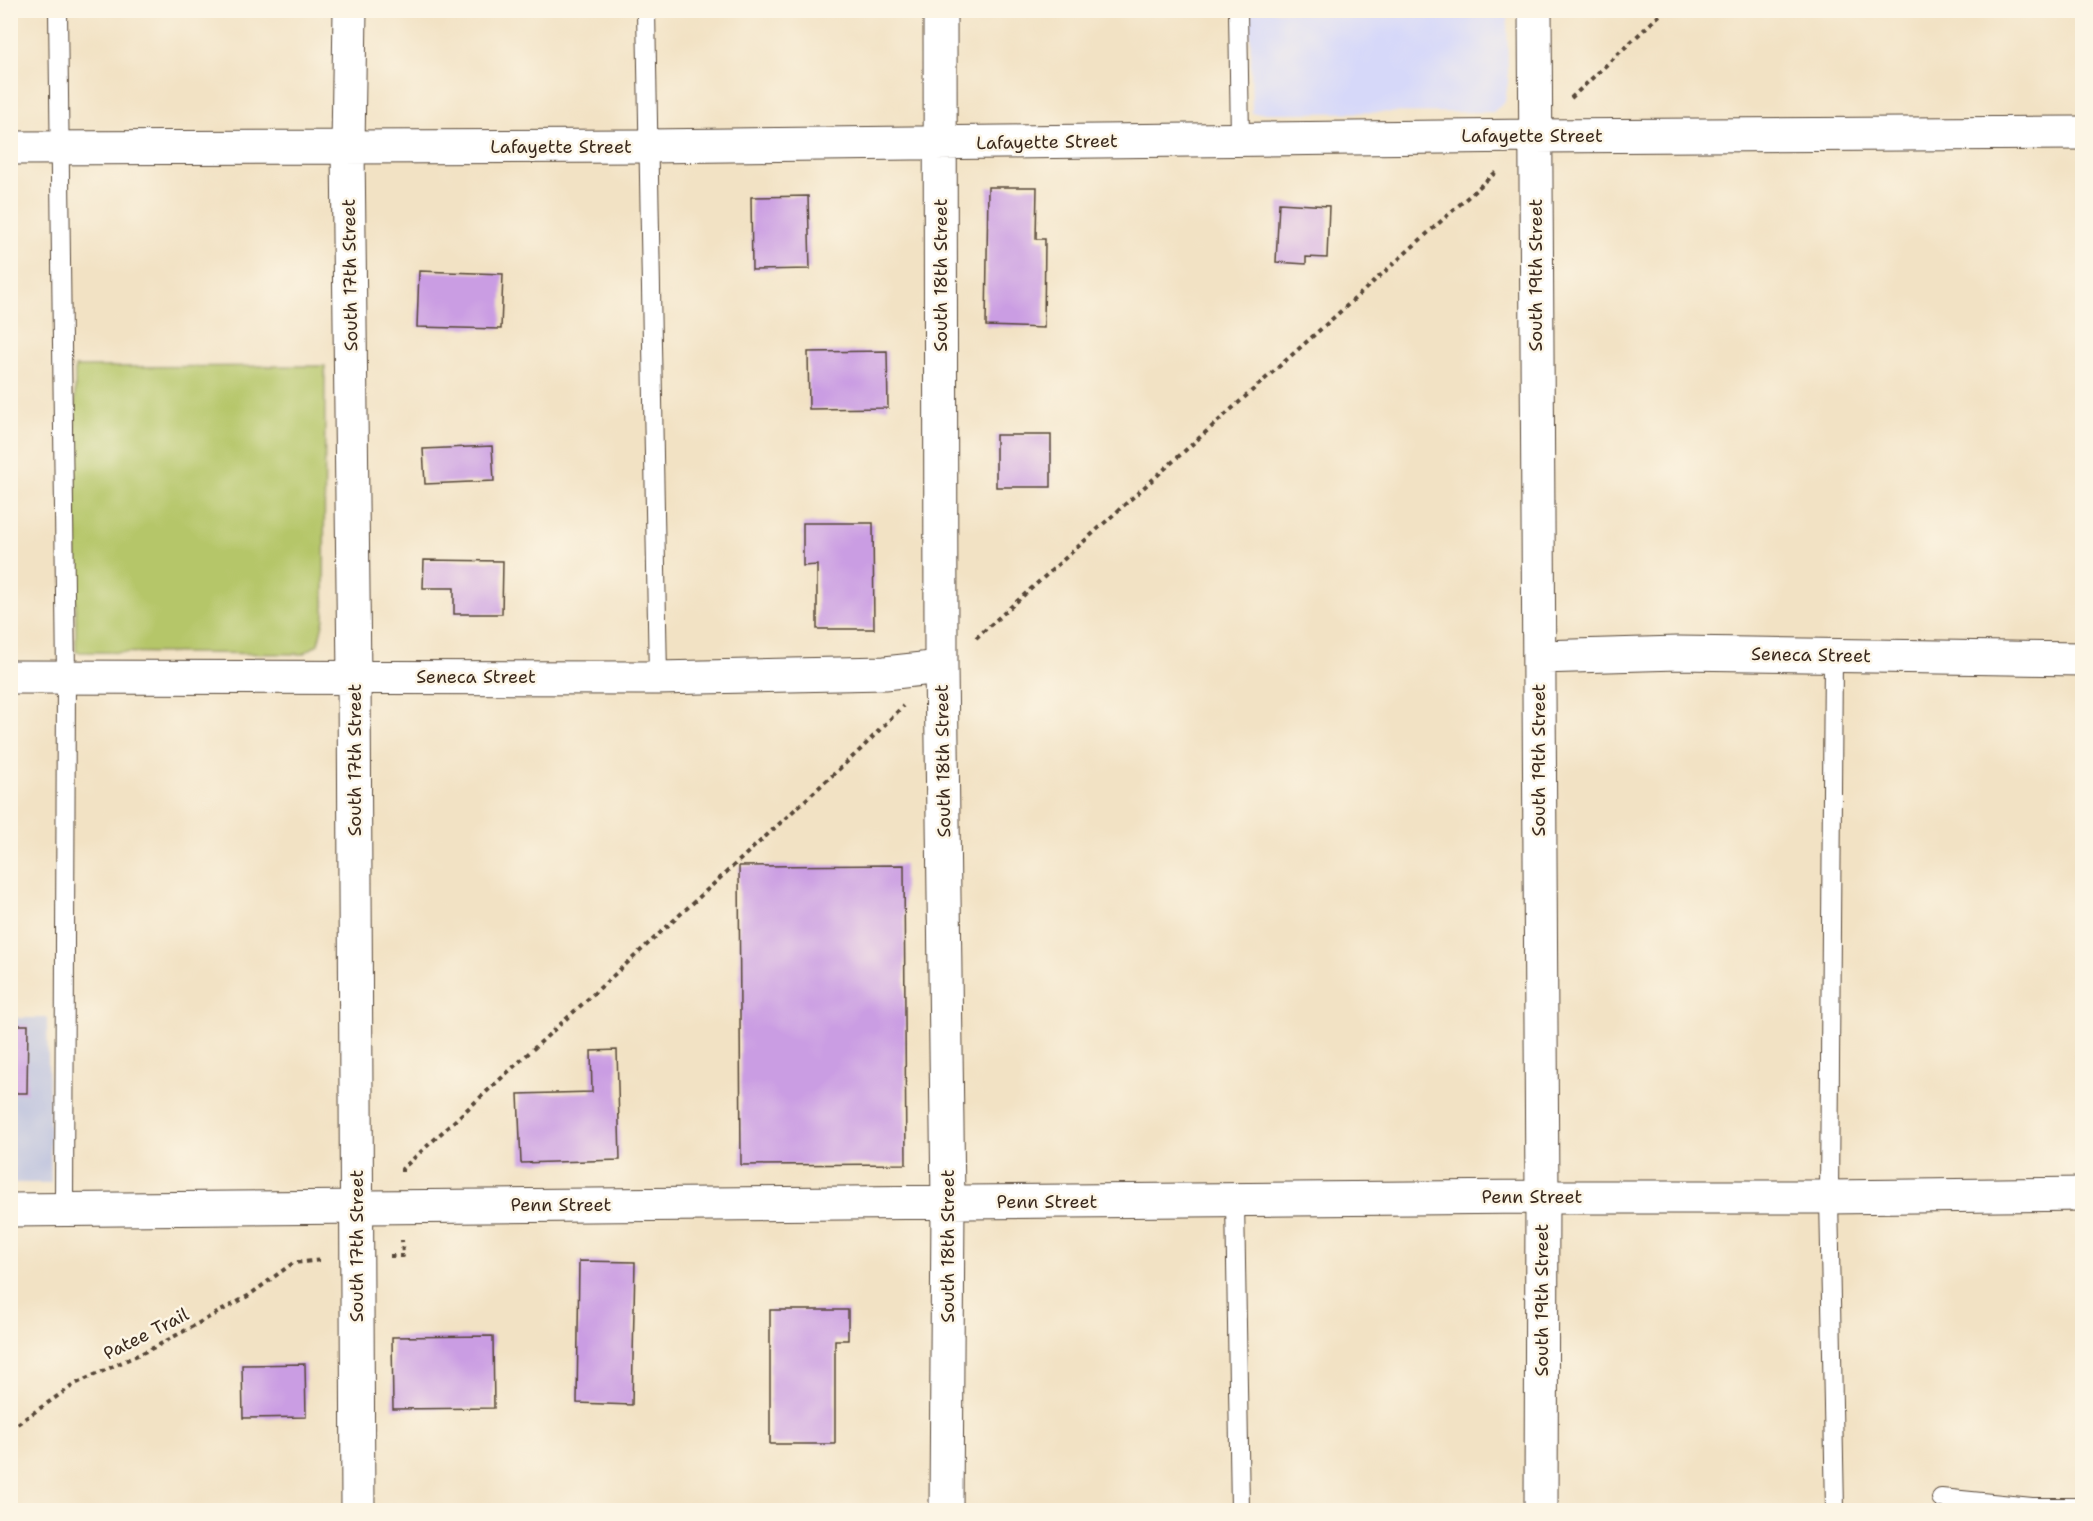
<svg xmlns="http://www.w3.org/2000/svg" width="2093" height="1521" font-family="'Shantell Sans',sans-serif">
	<rect width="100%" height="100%" fill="#fcf5e5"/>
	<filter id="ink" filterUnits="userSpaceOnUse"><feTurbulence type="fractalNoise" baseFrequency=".0167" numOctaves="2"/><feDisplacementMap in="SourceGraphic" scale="12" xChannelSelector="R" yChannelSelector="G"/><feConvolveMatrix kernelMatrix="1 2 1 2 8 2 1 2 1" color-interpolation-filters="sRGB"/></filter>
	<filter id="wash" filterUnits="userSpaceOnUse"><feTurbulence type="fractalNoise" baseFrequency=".008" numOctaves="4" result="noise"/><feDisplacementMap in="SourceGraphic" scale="24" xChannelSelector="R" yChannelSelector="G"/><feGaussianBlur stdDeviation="1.35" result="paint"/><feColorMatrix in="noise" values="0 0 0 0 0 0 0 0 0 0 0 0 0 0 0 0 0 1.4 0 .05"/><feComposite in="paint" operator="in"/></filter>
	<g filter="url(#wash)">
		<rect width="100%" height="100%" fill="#f2e2c4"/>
		<path fill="#d6d8f9" d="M1250,11H1507L1508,82L1505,102L1493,112L1252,113Z"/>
		<path fill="#bec3de" d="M10,1018H47L51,1183H11Z"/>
		<path fill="#b5c669" stroke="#787844" stroke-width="1.5" d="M325,366L324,619L318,644L303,654L76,652L75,367Z"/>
		<g id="blocks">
			<path fill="#ca9de3" d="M988,187H1037L1036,239H1045L1044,328L986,326Z
				M808,196L810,269L752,270L751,197Z
				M1279,203L1329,206L1327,258L1306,257V264L1276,262Z
				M419,271L503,274L501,329L417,327Z
				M887,351L888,408L809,409L808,352Z
				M996,435H1051V487H996Z
				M492,446L494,481L425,484L423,449Z
				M803,523H873L874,629H817V565L803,566Z
				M424,560L503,561L502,614H454V588H423Z
				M904,865L906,1164L741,1165L739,866Z
				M10,1025H28L27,1093H10Z
				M617,1050L620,1160L521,1163L518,1094L592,1092L591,1051Z
				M579,1261L635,1262L632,1405L577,1403Z
				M770,1310H848V1340H835V1444H770Z
				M493,1336L494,1408L393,1409L392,1337Z
				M305,1364L306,1417L243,1418L242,1365Z"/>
		</g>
	</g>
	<g filter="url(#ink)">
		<use href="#blocks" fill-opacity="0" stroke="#564637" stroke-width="1.5"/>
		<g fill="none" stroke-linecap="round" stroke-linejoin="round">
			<defs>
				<path id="lane" d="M58,10L66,677L64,1210
					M646,10L658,678
					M1238,10L1240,139
					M1833,656L1829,1197L1835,1510
					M1235,1200L1240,1510
					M1941,1498L2032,1507H2082"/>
				<path id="street" d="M350,10L348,148L354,677L358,1510
					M940,10L941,667L948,1202L946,1510
					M1535,10L1542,1197L1541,1510
					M10,148L648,146L1535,136L2082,133
					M1539,657L1678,653L2082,659
					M10,677L658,678L885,673L941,667
					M10,1210L1542,1197H1829L2082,1194"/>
			</defs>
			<use href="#lane" stroke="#564637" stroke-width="20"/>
			<use href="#street" stroke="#564637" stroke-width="35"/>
			<path stroke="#564637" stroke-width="4" stroke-dasharray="4.5 4.5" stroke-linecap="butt" d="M1571,98L1665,10
				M976,638L1496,172
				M402,1172V1169L860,750L903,706
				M390,1256H403L402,1240
				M10,1429L75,1384L155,1347L248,1296L293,1263L323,1260"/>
			<use href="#lane" stroke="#fff" stroke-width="18"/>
			<use href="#street" stroke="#fff" stroke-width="33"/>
		</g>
	</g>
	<g text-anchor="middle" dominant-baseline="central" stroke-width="5" stroke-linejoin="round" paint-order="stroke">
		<g font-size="18" fill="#3b2a1e" stroke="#fcf5e5">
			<text x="1532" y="136">Lafayette Street</text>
			<text transform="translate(1047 142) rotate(-1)">Lafayette Street</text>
			<text x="561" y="147">Lafayette Street</text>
			<text transform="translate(350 275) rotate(-91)">South 17th Street</text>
			<text transform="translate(941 275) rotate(-90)">South 18th Street</text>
			<text transform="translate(1536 275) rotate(-90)">South 19th Street</text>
			<text transform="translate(1811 655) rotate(1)">Seneca Street</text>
			<text x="476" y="677">Seneca Street</text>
			<text transform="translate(355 760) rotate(-90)">South 17th Street</text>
			<text transform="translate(1539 760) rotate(-90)">South 19th Street</text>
			<text transform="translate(943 761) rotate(-91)">South 18th Street</text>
			<text x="1532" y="1197">Penn Street</text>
			<text x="1047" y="1202">Penn Street</text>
			<text x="561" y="1205">Penn Street</text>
			<text transform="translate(357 1246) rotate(-90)">South 17th Street</text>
			<text transform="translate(948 1246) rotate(-90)">South 18th Street</text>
			<text transform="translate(1542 1300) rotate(-90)">South 19th Street</text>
			<text transform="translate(146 1334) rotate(-27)">Patee Trail</text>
		</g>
	</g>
	<rect width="2093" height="1521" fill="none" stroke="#fcf5e5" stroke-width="36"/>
</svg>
